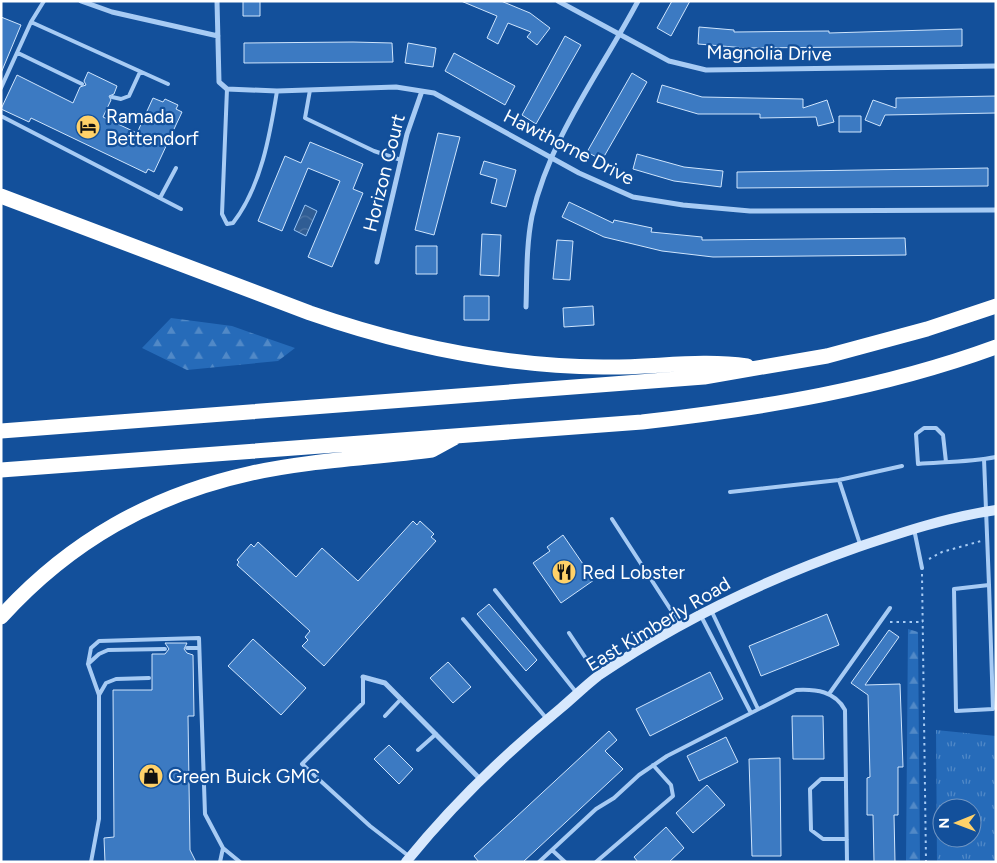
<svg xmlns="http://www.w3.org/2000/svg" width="997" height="863" font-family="Figtree,sans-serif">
	<defs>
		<pattern id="grass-tufts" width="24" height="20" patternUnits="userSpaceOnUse" patternTransform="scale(1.25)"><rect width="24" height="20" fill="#266bb9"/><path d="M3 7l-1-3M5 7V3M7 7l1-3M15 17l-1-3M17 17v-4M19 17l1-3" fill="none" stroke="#5189c7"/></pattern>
		<pattern id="forest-firs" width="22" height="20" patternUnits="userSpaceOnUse" patternTransform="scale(1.25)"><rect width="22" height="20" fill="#266bb9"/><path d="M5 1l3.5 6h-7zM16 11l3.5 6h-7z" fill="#5189c7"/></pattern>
		<pattern id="water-waves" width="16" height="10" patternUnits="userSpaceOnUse" patternTransform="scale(1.25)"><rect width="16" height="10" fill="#305d94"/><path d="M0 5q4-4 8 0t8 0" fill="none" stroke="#4f75a4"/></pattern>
	</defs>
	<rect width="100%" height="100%" fill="#13509b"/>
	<path fill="url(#grass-tufts)" fill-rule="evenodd" d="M936,730L996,736V862H937ZM942,808H972V838H942Z"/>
	<path fill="url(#forest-firs)" d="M171,318L232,326L295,348L278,361L187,370L142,348Z
		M908,629L918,632L920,862H906Z"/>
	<path fill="url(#water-waves)" stroke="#99c6f7" d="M305,205L317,211L306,236L294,230Z"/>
	<path fill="#3c7ac2" stroke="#cfe5fd" d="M243,1H260V16H243Z
		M461,1H501L530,13L550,28L537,45L527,37L531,32L508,23L498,44L487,38L497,16Z
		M672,1H690L671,36L657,28Z
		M1,17L21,25L1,73Z
		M699,27L734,30V32L829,31V33L962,29V46L746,48L698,44Z
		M565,36L581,45L536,124L522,115Z
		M353,42L392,43L393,62L244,63V43Z
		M408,43L436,48L433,67L405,63Z
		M454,53L515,86L505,105L445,71Z
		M88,72L117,86L114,94L109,96L111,100L103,117L137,133L153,98L163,102L165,99L178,105L176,109L182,112L154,172L148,169L146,173L31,118L29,122L1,109L17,75L73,103L80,87L86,85L84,81Z
		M632,73L647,82L602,160L587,152Z
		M662,85L702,97L803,99V108L827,100L834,122L818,126L816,117L760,118V114H698L657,102Z
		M996,96V113L885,115L880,126L865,120L873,100L896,108V98Z
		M839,116H861V132H839Z
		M438,133L460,137L434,235L415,230Z
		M310,142L363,164L353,189L363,193L332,267L308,257L340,181L308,168L282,231L258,221L285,156L301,163Z
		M637,154L684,167L723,171L721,187L674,181L633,169Z
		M484,161L516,170L506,207L491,203L497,179L480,174Z
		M988,168V186L737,188V172Z
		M569,202L613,223L614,220L652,228L651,232L702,237V240L905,238L906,255L713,257L662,251L604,237L562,217Z
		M482,234L501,235L499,276L480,275Z
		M557,240L573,241L570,280L553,279Z
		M416,246H437V274H416Z
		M464,296H489V320H464Z
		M593,306L594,325L564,327L563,308Z
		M413,521L417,525L420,521L434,534L431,537L436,541L324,666L302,646L308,640L305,637L310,631L237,565L239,562L237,560L251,544L254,547L258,542L296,577L322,548L358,581Z
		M563,535L594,580L561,603L533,563L550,551L547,547Z
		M489,604L537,660L526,671L477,614Z
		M827,614L839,645L761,676L749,646Z
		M889,630L899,637L865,685L900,684L903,767H898V815H894L895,862H874L873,815H867V778L870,777L868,695L851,683Z
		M253,639L306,688L281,715L228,666Z
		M165,643H187L184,649L187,653L193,655L194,716H188L190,850L196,862H105L104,838L114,837L113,690H152V654H165L169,649Z
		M448,662L471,687L453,703L430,678Z
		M710,672L723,699L650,736L636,709Z
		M792,716H823L824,759H793Z
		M609,731L617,740L605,751L623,769L523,862H479L474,856Z
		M726,737L738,762L699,781L687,756Z
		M389,745L413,769L399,784L374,759Z
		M780,758L781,856H752L749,759Z
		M707,785L725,805L693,833L676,813Z
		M666,827L684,848L669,862H638L634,857Z"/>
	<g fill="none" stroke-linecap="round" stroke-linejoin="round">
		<path stroke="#a7cbf4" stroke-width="2" stroke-dasharray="2.5 4" stroke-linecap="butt" d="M929,559L942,552L981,541
			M922,574L926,862
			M890,622H923"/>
		<path stroke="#a7cbf4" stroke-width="4" d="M31,22L168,84
			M18,53L82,84
			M1,88L31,22L44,1
			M227,89L222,214L227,224L233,223C261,187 270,135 277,91
			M310,90L305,118L374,151L401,160
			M112,97L121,99L129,96L140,72
			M1,116L181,209
			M160,198L176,168
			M984,459L989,585
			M946,462L943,435L936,428H924L916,434L918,464C944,462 970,462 996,457
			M839,480L860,544
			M730,492L839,480L902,466
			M612,519L680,624
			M914,529L922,568
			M989,585L993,709L956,711L954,589Z
			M495,590L576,692
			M711,610L758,709
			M701,616L751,713
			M463,619L547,719
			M569,633L597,675
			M187,648H199
			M88,664L99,654L108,650L165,649
			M363,677V703L302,764L370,826L410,857
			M829,694L890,608
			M99,695L106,683L116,679L149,678
			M385,716L401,699
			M418,750L436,734
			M846,779H821L810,789L811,830L823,839H847
			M552,850L565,862
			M91,862L99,819V695L88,664L91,648L99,641L199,638L205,814L223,848
			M220,862L223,848L240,862
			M539,862L596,809L614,798L639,775L667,756L796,690C816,689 835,691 845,710L847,862
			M596,862L673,796L671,785L653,765"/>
		<path stroke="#a7cbf4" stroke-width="5" d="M81,1L112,12L218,36
			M217,1L219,82L227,89L277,91L396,87L434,93L579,173L633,197L683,205L750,211L996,210
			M558,1L669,61L706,70L996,66
			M377,262L407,134L422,91
			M526,307C527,277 526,246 532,216C550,137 601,71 638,1
			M363,677L385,683L481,780"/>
		<path stroke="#d7e8fd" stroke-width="10" d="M406,862C452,805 505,754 561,708C573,698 585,686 598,676C678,621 767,579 858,547C903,532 948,517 996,510"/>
		<path stroke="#fff" stroke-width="15" d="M1,196L310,313C405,346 502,366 603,367C652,368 700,359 747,366
			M1,431L704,377L827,356L927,329L996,306
			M1,470L642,422C763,408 881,389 996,347
			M1,617C70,541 152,495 252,473C311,460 373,458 432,450L454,438"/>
	</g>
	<defs>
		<symbol id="hotel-disc" viewBox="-11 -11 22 22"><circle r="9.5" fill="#ffd169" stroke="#13509b"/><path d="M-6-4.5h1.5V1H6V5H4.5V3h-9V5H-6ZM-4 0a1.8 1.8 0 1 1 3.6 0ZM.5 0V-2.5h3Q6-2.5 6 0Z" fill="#111"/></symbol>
		<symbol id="restaurant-disc" viewBox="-11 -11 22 22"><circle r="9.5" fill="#ffd169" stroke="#13509b"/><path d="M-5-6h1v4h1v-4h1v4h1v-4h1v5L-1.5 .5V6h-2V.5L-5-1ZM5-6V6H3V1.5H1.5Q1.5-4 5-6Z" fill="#111"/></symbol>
		<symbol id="shop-disc" viewBox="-11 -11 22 22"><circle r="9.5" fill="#ffd169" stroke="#13509b"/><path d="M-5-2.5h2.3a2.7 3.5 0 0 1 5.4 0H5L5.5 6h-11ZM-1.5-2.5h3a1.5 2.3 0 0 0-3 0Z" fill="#111"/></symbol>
	</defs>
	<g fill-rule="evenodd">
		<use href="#hotel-disc" x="74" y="113" width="28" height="28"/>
		<use href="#restaurant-disc" x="550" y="558" width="28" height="28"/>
		<use href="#shop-disc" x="137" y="762" width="28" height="28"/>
	</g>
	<g text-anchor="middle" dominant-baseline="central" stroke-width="4.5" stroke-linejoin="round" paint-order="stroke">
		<g font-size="19" fill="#fff" stroke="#13509b">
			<text transform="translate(769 53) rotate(1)">Magnolia Drive</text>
			<text transform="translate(569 147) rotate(27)">Hawthorne Drive</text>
			<text transform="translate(384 173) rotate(-76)">Horizon Court</text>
			<text transform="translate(658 624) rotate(-31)">East Kimberly Road</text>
		</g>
		<g font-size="19" fill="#fff" stroke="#13509b" text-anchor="start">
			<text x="106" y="116">Ramada<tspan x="106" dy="22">Bettendorf</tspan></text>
			<text x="582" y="572">Red Lobster</text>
			<text x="168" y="776">Green Buick GMC</text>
		</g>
	</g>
	<rect width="997" height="863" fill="none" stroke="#ffffff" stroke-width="5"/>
	<g transform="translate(957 823) rotate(269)"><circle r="24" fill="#13509b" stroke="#7196c3"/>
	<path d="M0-4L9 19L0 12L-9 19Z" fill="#ffd169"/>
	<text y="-8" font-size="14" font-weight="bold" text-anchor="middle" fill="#ffffff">N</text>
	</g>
</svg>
